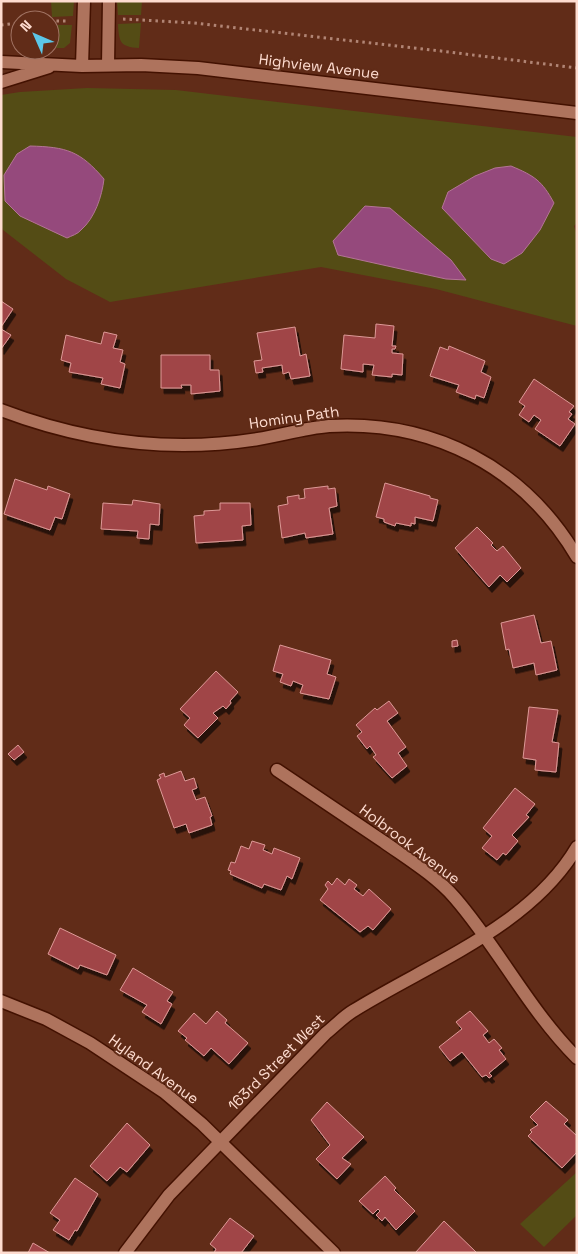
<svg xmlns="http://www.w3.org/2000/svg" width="578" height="1254" font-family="'Space Grotesk',sans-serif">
	<defs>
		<filter id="shadow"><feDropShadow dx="3" dy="5.5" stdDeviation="0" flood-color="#0009"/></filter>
	</defs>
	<rect width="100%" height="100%" fill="#612c18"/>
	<path fill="#544c15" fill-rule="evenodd" d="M51,1H74L73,16L52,17Z
		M117,1H142L141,15H118Z
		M141,23L139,48C120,47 119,42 118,24Z
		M52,25H72L70,43L64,48H54Z
		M87,88L176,90L577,137V223L574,226L577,235V326L436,289L321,267L110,302L66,279L3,230L1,226V95L20,92ZM30,146L68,150L45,227L31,222ZM390,208L451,260L466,280L446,279L339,255Z
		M577,1172V1215L544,1247L520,1224Z"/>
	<path fill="#95497c" stroke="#b47595" d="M30,146C67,147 80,151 104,179C102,196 95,218 81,230C78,234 71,236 67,238L20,216L5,201L4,175L17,154Z
		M511,166C535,176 542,181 554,203L540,230L522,253L504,264L491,259L442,208L448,192L475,176L495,168Z
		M365,206L390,208L451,260L466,280L446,279L338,255L333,241Z"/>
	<path fill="#a04547" stroke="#dd9997" filter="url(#shadow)" d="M1,301L13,309L1,327Z
		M376,324L394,326L392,346H396L395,349H392V353L403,354L402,375L392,374V377L372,375L374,365L363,364V372L341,369L344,335L375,338Z
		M295,327L300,356L306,354L310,376L291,379L289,372L283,374L282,365L262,368L263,372L256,373L254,361L262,360L257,333Z
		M1,329L11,335L1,349Z
		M104,332L117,335L113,348L123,350L120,362L125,364L120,388L101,384L103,378L69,372L71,363L61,360L66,335L101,344Z
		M449,346L485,361L481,372L491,377L484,398L476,395L475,399L456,392L459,385L430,376L440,347L448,350Z
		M161,355H210V370H219L220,391L191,394V385H181L182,388H161Z
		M534,379L574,406L569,412L572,414L568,419L575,424L560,446L535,429L541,420L534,415L529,422L519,415L525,406L519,402Z
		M15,479L47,490L48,486L70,494L62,519L55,517L50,530L4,514Z
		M385,483L430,496V498L438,500L433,521L415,517V524L411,523V526L396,523L395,526L384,522V519L376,517Z
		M328,486V489L335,488L337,506L329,508L333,534L306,538L305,533L282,538L278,506L288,504L287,497L299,495V499L305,498L304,489Z
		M133,500L160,504L159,525L150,524L149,539L137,538L138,531L101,529L103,503L132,505Z
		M220,503H250L251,525L242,526L243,540L196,543L194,516L204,515V511L220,510Z
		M477,527L493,543L491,545L497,551L503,546L521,568L507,582L500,575L489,587L455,548Z
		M534,615L541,643L551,641L557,670L536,675L534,663L513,668L509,649L506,650L501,623Z
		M457,640L458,646L452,647V641Z
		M280,645L331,660L327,674L336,677L329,699L300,693L303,685L293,681L291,686L280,682L283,674L273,671Z
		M216,671L238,692L230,701L231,703L226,709L223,706L213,713L218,718L198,738L184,725L190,718L180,709Z
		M389,701L398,713L387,721L406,747L398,753L407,766L392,778L373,757L376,755L370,746L367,749L357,736L362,732L356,725L375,708L377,710Z
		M529,707L558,710L552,742L559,743L556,772L535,770L536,760L523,758Z
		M18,745L24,752L14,760L8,754Z
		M181,771L185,781L194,778L197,788L192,790L196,800L205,797L212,816L210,817L212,825L189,833L186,824L174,828L157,780L161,778L159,775L164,773L165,777Z
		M515,788L535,804L526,815L529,817L512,835L518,841L506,855L503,853L497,860L482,848L492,836L483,828Z
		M252,841L265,845L263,850L272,854L274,848L300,858L292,879L287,876L281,890L264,884L262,888L230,874L231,871L228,870L231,862L235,863L241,846L249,849Z
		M337,878L345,885L349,879L357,885L354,889L363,896L369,889L391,909L373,930L368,926L360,932L320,900L328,889L325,885L328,881L332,885Z
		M60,928L116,955L107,975L80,965L78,969L48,954Z
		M133,968L173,992L167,1001L172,1004L161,1024L142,1012L147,1005L120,990Z
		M217,1011L227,1020L225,1023L248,1043L229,1064L211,1048L204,1056L185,1040L187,1038L178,1031L194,1013L206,1024Z
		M470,1011L488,1031L483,1035L489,1043L494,1039L502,1048L499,1050L506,1059L489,1073L492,1076L489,1078L486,1075L482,1077L462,1052L450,1061L439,1047L462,1029L456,1022Z
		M546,1101L568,1120L564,1124L577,1136V1152L562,1168L528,1136L532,1132L530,1130L538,1125L530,1117Z
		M327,1102L364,1137L342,1158L351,1164L337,1179L316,1159L330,1145L311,1120Z
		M127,1123L150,1145L127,1172L120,1167L107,1181L90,1166Z
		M385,1176L396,1188L394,1190L415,1211L396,1230L385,1217L382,1221L376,1215L380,1211L378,1209L373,1214L359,1201Z
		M75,1178L98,1194L77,1231L75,1230L69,1240L53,1230L60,1220L50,1213Z
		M230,1218L254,1236L241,1253H214L216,1249L210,1244Z
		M444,1221L476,1252V1253H415Z
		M33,1243L50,1253H28Z"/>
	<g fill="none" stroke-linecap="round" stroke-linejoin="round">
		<defs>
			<path id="minor" d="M1,62L82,66L141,65L198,68L577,113
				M108,65L109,1
				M82,66L84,1
				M1,82L49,67
				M1,410C59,432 121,445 183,445C208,445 233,443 258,439C282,435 305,428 329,426C433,420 524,467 577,557
				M277,770C313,794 348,818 384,842C408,859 436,876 455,898C499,949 529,1010 577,1058
				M1,1001L46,1019L90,1043L164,1092L202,1124L334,1253
				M125,1253L169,1195L326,1033C335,1026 343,1017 353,1011C428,964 530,927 577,847"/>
		</defs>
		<use href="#minor" stroke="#431100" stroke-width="15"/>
		<path stroke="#b18575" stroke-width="3" stroke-dasharray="2.5 4" stroke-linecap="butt" d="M123,19L194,23L441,51L577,68
			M50,21H69
			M1,25L20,23"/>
		<use href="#minor" stroke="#ae735d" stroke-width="12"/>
	</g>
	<g text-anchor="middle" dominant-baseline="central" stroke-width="4" stroke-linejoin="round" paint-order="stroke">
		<g font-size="15" fill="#fedcd0" stroke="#612c18">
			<text transform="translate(319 66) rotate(7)">Highview Avenue</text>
			<text transform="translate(294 417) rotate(-8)">Hominy Path</text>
			<text transform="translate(410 844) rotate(37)">Holbrook Avenue</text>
			<text transform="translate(276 1062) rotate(-45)">163rd Street West</text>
			<text transform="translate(154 1069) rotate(36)">Hyland Avenue</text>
		</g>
	</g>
	<rect width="578" height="1254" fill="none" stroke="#fedcd0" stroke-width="5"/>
	<g transform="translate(35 35) rotate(315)"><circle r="24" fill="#612c18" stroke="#a07262"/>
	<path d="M0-4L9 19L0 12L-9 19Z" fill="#5cc7e8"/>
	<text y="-8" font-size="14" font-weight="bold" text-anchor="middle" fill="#fedcd0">N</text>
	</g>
</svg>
